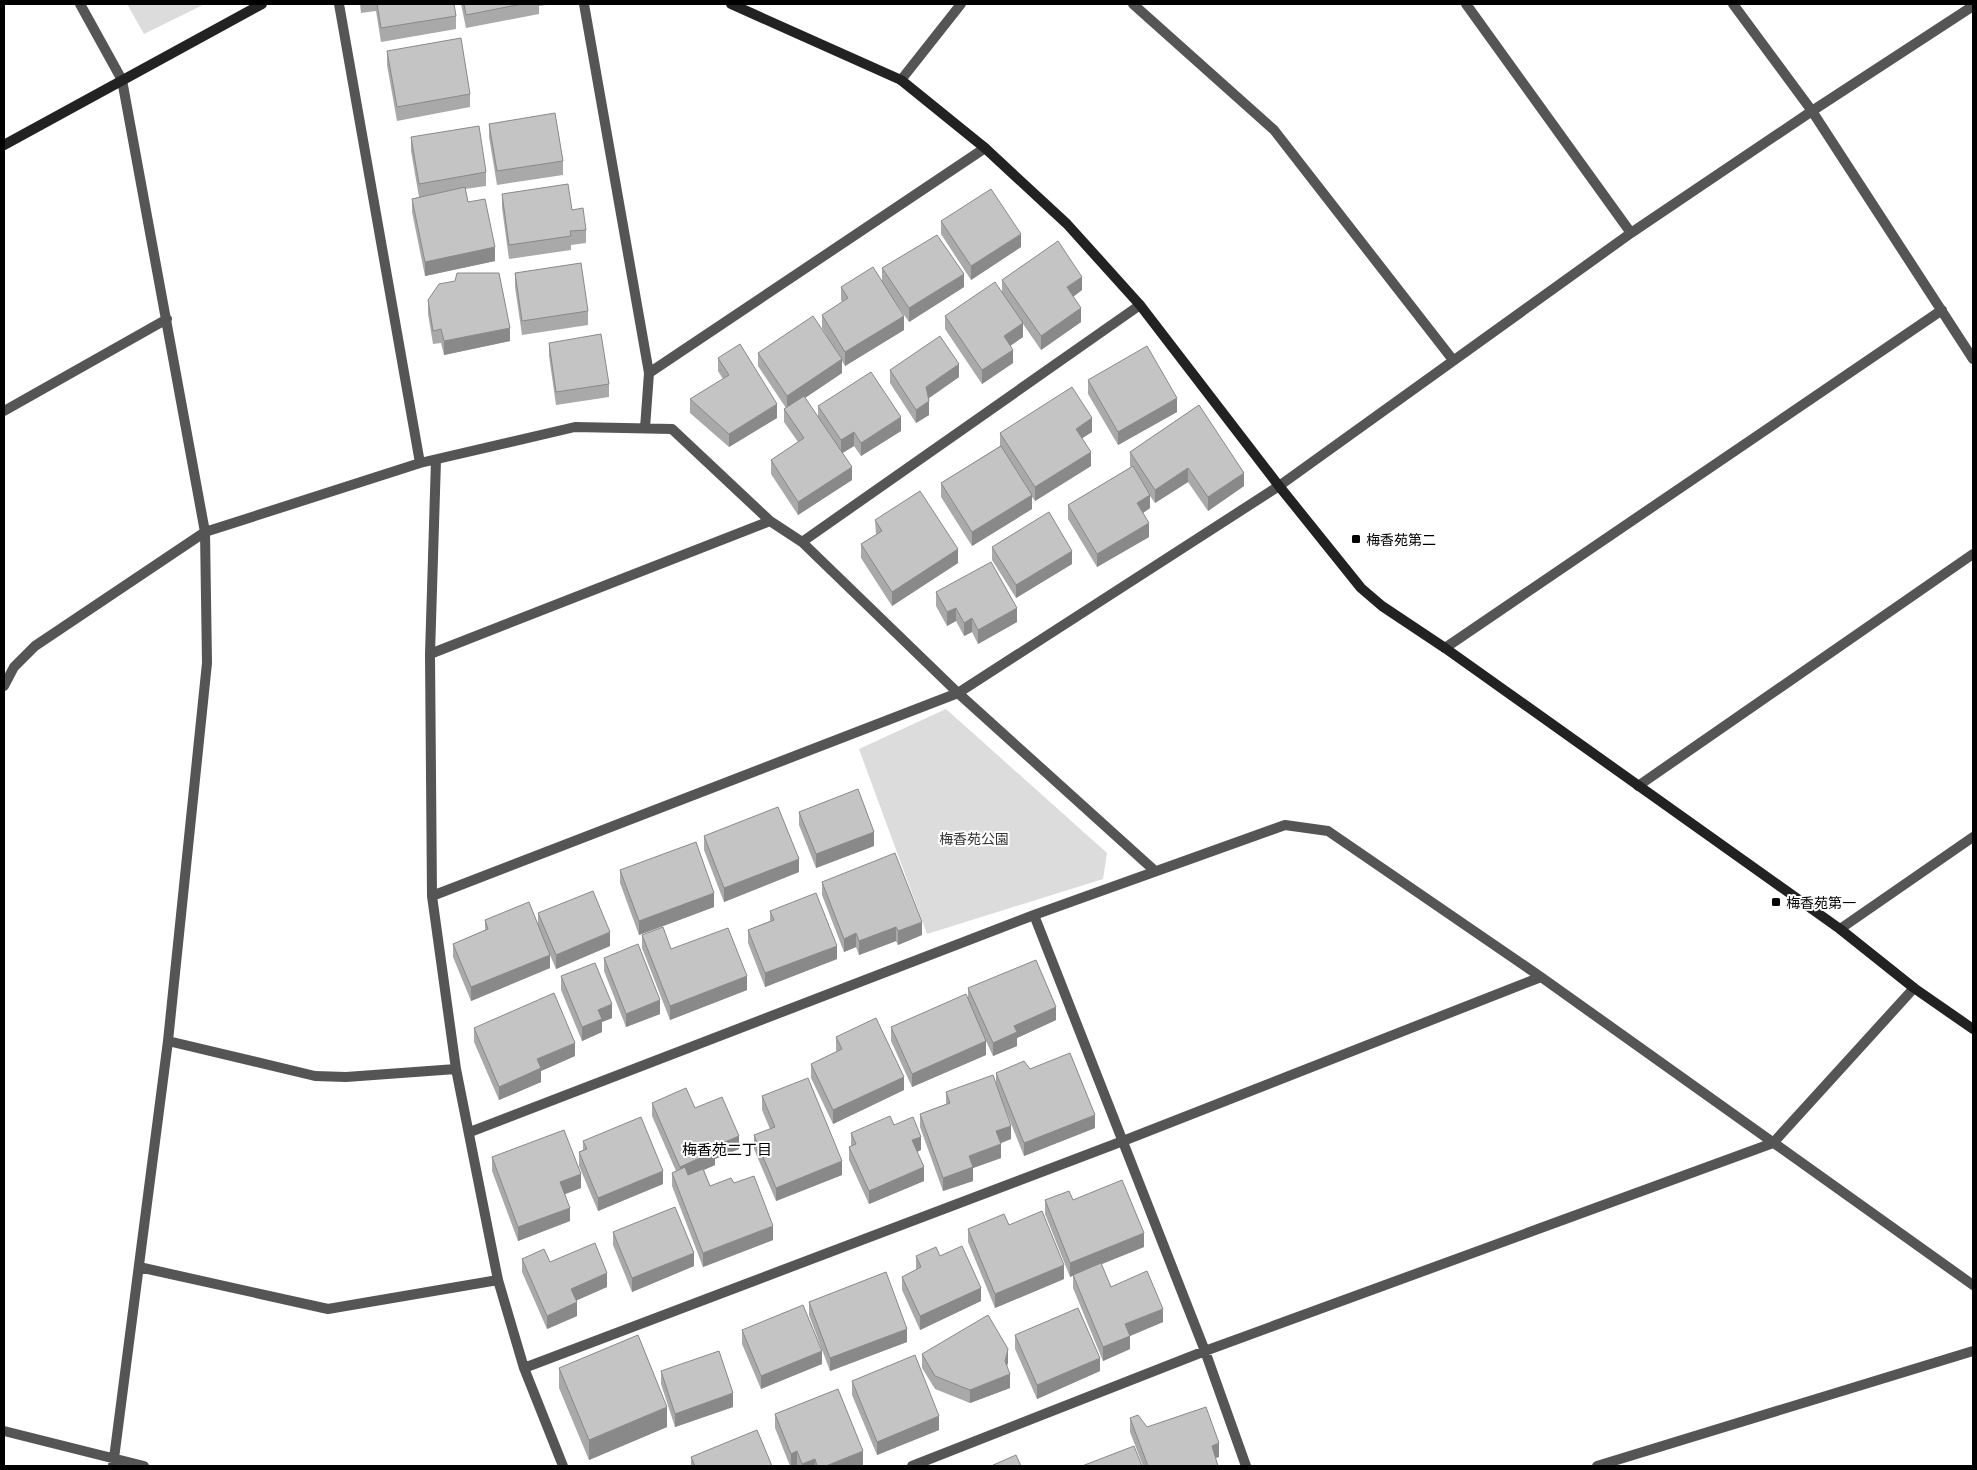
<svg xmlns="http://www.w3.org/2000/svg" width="1977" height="1470" font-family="'Open Sans','Noto Sans JP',sans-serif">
	<rect width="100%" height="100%" fill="#fff"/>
	<path fill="#dcdcdc" d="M127,4H205L144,34Z
		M946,709L1107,853L1103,879L927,934L859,749Z"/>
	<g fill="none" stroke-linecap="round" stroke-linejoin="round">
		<path stroke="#555" stroke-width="10" d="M80,4L122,80L205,532L207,663L168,1041L113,1466
			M339,4L420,463
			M584,4L649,373L645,428
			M1133,4L1274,130L1453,360
			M1466,4L1631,233
			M1733,4L1812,111L1973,359
			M901,80L961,4
			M649,373L985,148
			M4,411L167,319
			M436,460L430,654L432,896L456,1069L498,1280L524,1368L563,1466
			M802,542L1140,305
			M1445,648L1942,310
			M430,654L770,521
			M4,686L14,667L35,646L205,532L420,463L575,427L672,429L770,521L802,542L958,693L1155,871
			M1638,786L1973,554
			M432,896L958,693L1279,486L1631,233L1812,111L1973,6
			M1034,915L1205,1351L1246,1466
			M1840,929L1973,837
			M168,1041L315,1076L346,1077L456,1069
			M470,1132L1034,915L1285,825L1328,831L1541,977L1973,1285
			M139,1267L328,1309L498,1280
			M524,1368L1123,1141L1541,977
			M4,1431L144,1466
			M912,1466L1205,1351L1773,1143L1914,988
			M1597,1466L1973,1351"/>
		<path stroke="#222" stroke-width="10" d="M731,4L901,80L985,148L1067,224L1140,305L1279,486L1361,588L1382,606L1445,648L1840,929L1914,988L1973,1029
			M4,145L262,4"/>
	</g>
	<path fill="#a9a9a9" d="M360,4H454L456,16V29L381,42L376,11L361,13Z
		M461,4H553L539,6V14L466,28Z
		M387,51L470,94V107L397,121L387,65Z
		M489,124L563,161V175L497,185L489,137Z
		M411,137L486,172V186L465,189L468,202L495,261L425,276L412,212V199L419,197L411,151Z
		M502,194L572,210L586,230V243L571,245V250L509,259L502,208Z
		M941,221L1021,247L971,280L941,234Z
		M882,268L964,287L909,322L889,293L904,330L845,366L842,361V373L805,398L818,417V406L901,431L861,456L854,446L842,453L852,480L798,515L771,474V460L798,442L784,422V409L786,408L758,366V353L831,343L822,328V315L842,302L841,300V287L882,281Z
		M515,273L588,311V325L522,335L515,287Z
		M1002,280L1082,290L1073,297L1081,322L1041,350L1023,324V337L1010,346L1013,363L982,384L945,329V316L1002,292Z
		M428,300L510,341L444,355L441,343L433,344L428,314Z
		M549,343L609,384V397L556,405L549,356Z
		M718,358L777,418L729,447L690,413V399L723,379L718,371Z
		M890,370L959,377L928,399L929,415L916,423L890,383Z
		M1088,380L1177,412L1118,445L1088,394Z
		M1199,405L1244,486L1208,511L1188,482L1155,503L1150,496V508L1143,513L1149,537L1097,567L1068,519V505L1131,467L1130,466V452Z
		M1092,432L1082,438L1091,466L1035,501L1032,497V509L972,546L941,497V483L1000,446V433Z
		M875,520L958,563L892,606L861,558V544L876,535Z
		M992,547L1072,564L1016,598L992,560Z
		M936,592L1017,622L978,644L972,632L964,636L956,621L947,626L936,606Z
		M799,812L874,846L816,868L799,825Z
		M704,836L799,872L724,902L704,850Z
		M620,870L714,907L639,935L620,883Z
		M822,882L922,935L898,945L896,941L859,955L856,947L844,952L822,895Z
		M770,911L837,959L765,987L748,943V930L770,921Z
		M538,913L610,946L556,969L550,955V968L471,1001L453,957V944L485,930V920L538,927Z
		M642,935L671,949L747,990L670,1020L642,948Z
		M604,958L660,1014L626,1027L604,971Z
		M561,976L612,1018L602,1022V1032L582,1041L561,990Z
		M968,988L1056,1020L1017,1038V1046L993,1056L986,1041V1055L912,1087L891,1041V1027L968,999Z
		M474,1028L575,1056L541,1071V1082L499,1100L474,1042Z
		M836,1037L904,1090L833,1124L811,1078V1064L837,1052L836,1050Z
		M1030,1069L1095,1128L1024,1156L1000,1096L1011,1139L1000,1143L1001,1158L973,1168V1181L943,1191L920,1127V1114L946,1104V1092L996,1085V1073Z
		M762,1096L842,1175L776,1201L754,1149V1135L770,1129L762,1110Z
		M652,1103L695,1108L739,1149L715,1159V1165L704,1170L710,1186L773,1240L703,1267L672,1186V1173L676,1171L652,1116Z
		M894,1125L921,1150L917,1152L924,1181L869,1204L849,1160V1147L851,1146V1133Z
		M583,1141L663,1184L598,1211L579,1166V1152L583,1150Z
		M492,1157L581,1188L565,1194L570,1221L518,1241L492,1171Z
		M1045,1200H1073L1144,1247L1101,1264L1111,1287L1163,1322L1130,1336V1349L1103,1361L1073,1288V1275L1070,1277L1045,1214Z
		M1009,1225L1064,1279L995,1308L968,1242V1229Z
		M613,1232L694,1266L632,1292L613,1245Z
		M916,1256H940L981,1301L920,1330L902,1290V1277L916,1270Z
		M522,1259L550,1262L607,1287L576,1300L577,1316L547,1329L522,1272Z
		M809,1302L907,1342L830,1371L809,1315Z
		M742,1330L822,1364L761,1389L742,1344Z
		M1015,1335L1100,1371L1037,1399L1015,1349Z
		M922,1354L1008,1362L1007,1366L1010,1388L970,1403L935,1389L922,1368Z
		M559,1368L667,1427L589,1460L559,1388Z
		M661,1371L733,1407L675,1427L661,1384Z
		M852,1381L939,1430L877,1455L852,1395Z
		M775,1414L863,1465L860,1466H797V1465L793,1466H790L775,1428Z
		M1130,1418L1147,1427L1219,1457L1215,1458L1218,1466H1143L1130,1432Z
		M691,1457L772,1466H691Z"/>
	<path fill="#898989" d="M1021,234V247L971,280V266Z
		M495,247V261L425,276V262Z
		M964,274V287L909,322V308Z
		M1082,277V290L1067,301V287Z
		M1081,308V322L1041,350V336Z
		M904,316V330L845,366V352Z
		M1023,323V337L1004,350V336Z
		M510,328V341L444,355V341Z
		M1013,350V363L982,384V370Z
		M842,359V373L787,410V396Z
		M959,364V377L926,400V387Z
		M1177,398V412L1118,445V432Z
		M929,401V415L916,423V410Z
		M777,404V418L729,447V434Z
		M901,417V431L861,456V443Z
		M1092,418V432L1076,442V429Z
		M854,432V446L841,454V440Z
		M1091,452V466L1035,501V487Z
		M852,467V480L798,515V502Z
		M1188,468V482L1155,503V490Z
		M1244,473V486L1208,511V497Z
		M1032,495V509L972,546V532Z
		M1150,495V508L1137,517V503Z
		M1149,523V537L1097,567V554Z
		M958,549V563L892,606V592Z
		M1072,551V564L1016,598V585Z
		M956,608V621L947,626V612Z
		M1017,608V622L978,644V630Z
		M972,618V632L964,636V623Z
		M874,832V846L816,868V854Z
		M799,859V872L724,902V888Z
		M714,893V907L639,935V921Z
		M922,922V935L898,945V931Z
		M896,927V941L859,955V941Z
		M610,932V946L556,969V955Z
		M856,933V947L844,952V939Z
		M837,946V959L765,987V973Z
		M550,955V968L471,1001V987Z
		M747,976V990L670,1020V1006Z
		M660,1000V1014L626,1027V1014Z
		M612,1004V1018L602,1022V1032L582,1041V1027L598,1010Z
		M1056,1007V1020L1017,1038V1046L993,1056V1043L1014,1026Z
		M986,1041V1055L912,1087V1074Z
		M575,1043V1056L541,1071V1082L499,1100V1087L537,1059Z
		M904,1077V1090L833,1124V1110Z
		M1095,1115V1128L1024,1156V1143Z
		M1011,1126V1139L996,1145V1131Z
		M739,1136V1149L715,1159V1165L680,1180V1167L713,1147Z
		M921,1137V1150L912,1154V1140Z
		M1001,1144V1158L973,1168V1181L943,1191V1178L969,1156Z
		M842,1161V1175L776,1201V1188Z
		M924,1167V1181L869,1204V1191Z
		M663,1171V1184L598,1211V1198Z
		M581,1174V1188L560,1196V1182Z
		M570,1208V1221L518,1241V1227Z
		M773,1226V1240L703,1267V1253Z
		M1144,1233V1247L1070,1277V1263Z
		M694,1253V1266L632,1292V1278Z
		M1064,1265V1279L995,1308V1294Z
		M607,1273V1287L571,1303V1289Z
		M981,1288V1301L920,1330V1316Z
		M577,1302V1316L547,1329V1316Z
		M1163,1309V1322L1125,1338V1324Z
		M907,1329V1342L830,1371V1358Z
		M1130,1336V1349L1103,1361V1347Z
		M1008,1349V1362L1005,1375V1361Z
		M822,1351V1364L761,1389V1376Z
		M1100,1358V1371L1037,1399V1385Z
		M1010,1374V1388L970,1403V1390Z
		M733,1393V1407L675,1427V1414Z
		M667,1407V1427L589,1460V1440Z
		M939,1416V1430L877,1455V1442Z
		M1219,1443V1457L1212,1459V1446Z
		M797,1451V1465L791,1466V1454Z
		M863,1451V1465L860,1466H826Z
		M815,1459V1466H802V1464Z"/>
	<path fill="#c4c4c4" stroke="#898989" d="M377,4H454L456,16L381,28Z
		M464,4H522L466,15Z
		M461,38L470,94L397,107L387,51Z
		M555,113L563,161L497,171L489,124Z
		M479,126L486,172L419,184L411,137Z
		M568,184L572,210L583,208L586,230L570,231L571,236L509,245L502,194Z
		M465,187L468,202L485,199L495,247L425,262L412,199Z
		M991,189L1021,234L971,266L941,221Z
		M937,235L964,274L909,308L882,268Z
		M1058,241L1082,277L1067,287L1081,308L1041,336L1002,280Z
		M581,263L588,311L522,321L515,273Z
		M873,267L904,316L845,352L822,315L848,298L841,287Z
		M457,273H499L510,328L444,341L441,329L433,331L428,300L439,284L455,281Z
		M995,282L1023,323L1004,336L1013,350L982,370L945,316Z
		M813,316L842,359L787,396L758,353Z
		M601,334L609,384L556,392L549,343Z
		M940,336L959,364L926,387L929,401L916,410L890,370Z
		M740,344L777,404L729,434L690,399L729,375L718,358Z
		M1147,346L1177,398L1118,432L1088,380Z
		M871,372L901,417L861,443L854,432L841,440L818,406Z
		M1072,387L1092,418L1076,429L1091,452L1035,487L1000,433Z
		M804,396L852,467L798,502L771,460L804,438L784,409Z
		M1199,405L1244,473L1208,497L1188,468L1155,490L1130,452Z
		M1001,446L1032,495L972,532L941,483Z
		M1133,466L1150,495L1137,503L1149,523L1097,554L1068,505Z
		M920,491L958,549L892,592L861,544L882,531L875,520Z
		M1049,512L1072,551L1016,585L992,547Z
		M991,562L1017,608L978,630L972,618L964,623L956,608L947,612L936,592Z
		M858,789L874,832L816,854L799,812Z
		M778,807L799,859L724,888L704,836Z
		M696,842L714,893L639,921L620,870Z
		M895,853L922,922L898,931L896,927L859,941L856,933L844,939L822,882Z
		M593,891L610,932L556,955L538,913Z
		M816,893L837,946L765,973L748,930L774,920L770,911Z
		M529,902L550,955L471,987L453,944L488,929L485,920Z
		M663,927L671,949L728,928L747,976L670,1006L642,935Z
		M638,944L660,1000L626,1014L604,958Z
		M1036,960L1056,1007L1014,1026L1017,1032L993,1043L968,988Z
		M595,963L612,1004L598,1010L602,1019L582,1027L561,976Z
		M554,993L575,1043L537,1059L541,1068L499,1087L474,1028Z
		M966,994L986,1041L912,1074L891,1027Z
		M876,1018L904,1077L833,1110L811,1064L842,1049L836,1037Z
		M1070,1053L1095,1115L1024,1143L996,1073L1024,1061L1030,1069Z
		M993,1075L1011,1126L996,1131L1001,1144L969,1156L973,1167L943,1178L920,1114L950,1103L946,1092Z
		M808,1078L842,1161L776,1188L754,1135L775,1127L762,1096Z
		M686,1088L695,1108L722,1097L739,1136L713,1147L715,1151L680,1167L652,1103Z
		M890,1116L894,1125L913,1117L921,1137L912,1140L924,1167L869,1191L849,1147L856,1144L851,1133Z
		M641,1117L663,1171L598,1198L579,1152L587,1149L583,1141Z
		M564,1130L581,1174L560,1182L570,1208L518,1227L492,1157Z
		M685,1167L688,1175L703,1169L710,1186L731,1178L734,1183L754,1176L773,1226L703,1253L672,1173Z
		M1122,1180L1144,1233L1070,1263L1045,1200L1069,1191L1073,1200Z
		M675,1207L694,1253L632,1278L613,1232Z
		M1042,1211L1064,1265L995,1294L968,1229L1004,1214L1009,1225Z
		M595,1243L607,1273L571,1289L577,1302L547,1316L522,1259L544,1249L550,1262Z
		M962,1246L981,1288L920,1316L902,1277L921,1267L916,1256L936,1247L940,1256Z
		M1101,1263L1111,1287L1147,1271L1163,1309L1125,1324L1130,1336L1103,1347L1073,1275Z
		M886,1272L907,1329L830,1358L809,1302Z
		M803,1305L822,1351L761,1376L742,1330Z
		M1078,1308L1100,1358L1037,1385L1015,1335Z
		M988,1315L1008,1349L1005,1361L1010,1374L970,1390L935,1376L922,1354Z
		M638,1335L667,1407L589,1440L559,1368Z
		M719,1351L733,1393L675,1414L661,1371Z
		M915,1355L939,1416L877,1442L852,1381Z
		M838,1389L863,1451L826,1466H817L815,1459L802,1464L797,1451L791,1454L775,1414Z
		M1206,1407L1219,1443L1212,1446L1218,1466H1148L1130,1418L1138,1415L1147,1427Z
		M757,1430L772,1466H695L691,1457Z
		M1134,1446L1142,1466H1082Z
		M1016,1455L1021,1466H991Z"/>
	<g fill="#000" stroke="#fff" stroke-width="2">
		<rect x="1351" y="534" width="10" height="10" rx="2.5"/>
		<rect x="1771" y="897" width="10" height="10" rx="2.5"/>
	</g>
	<g text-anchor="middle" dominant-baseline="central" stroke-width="4" stroke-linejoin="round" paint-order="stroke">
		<g font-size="14" fill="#000" stroke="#fff" text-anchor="start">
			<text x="1366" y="539">梅香苑第二</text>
			<text x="1786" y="902">梅香苑第一</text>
		</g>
		<g font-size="14" fill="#333" stroke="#fff">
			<text x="974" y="838">梅香苑公園</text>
		</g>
		<g font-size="15" fill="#000" stroke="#fff">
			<text x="727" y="1149">梅香苑二丁目</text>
		</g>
	</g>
	<rect width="1977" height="1470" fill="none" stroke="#000000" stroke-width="10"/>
</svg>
